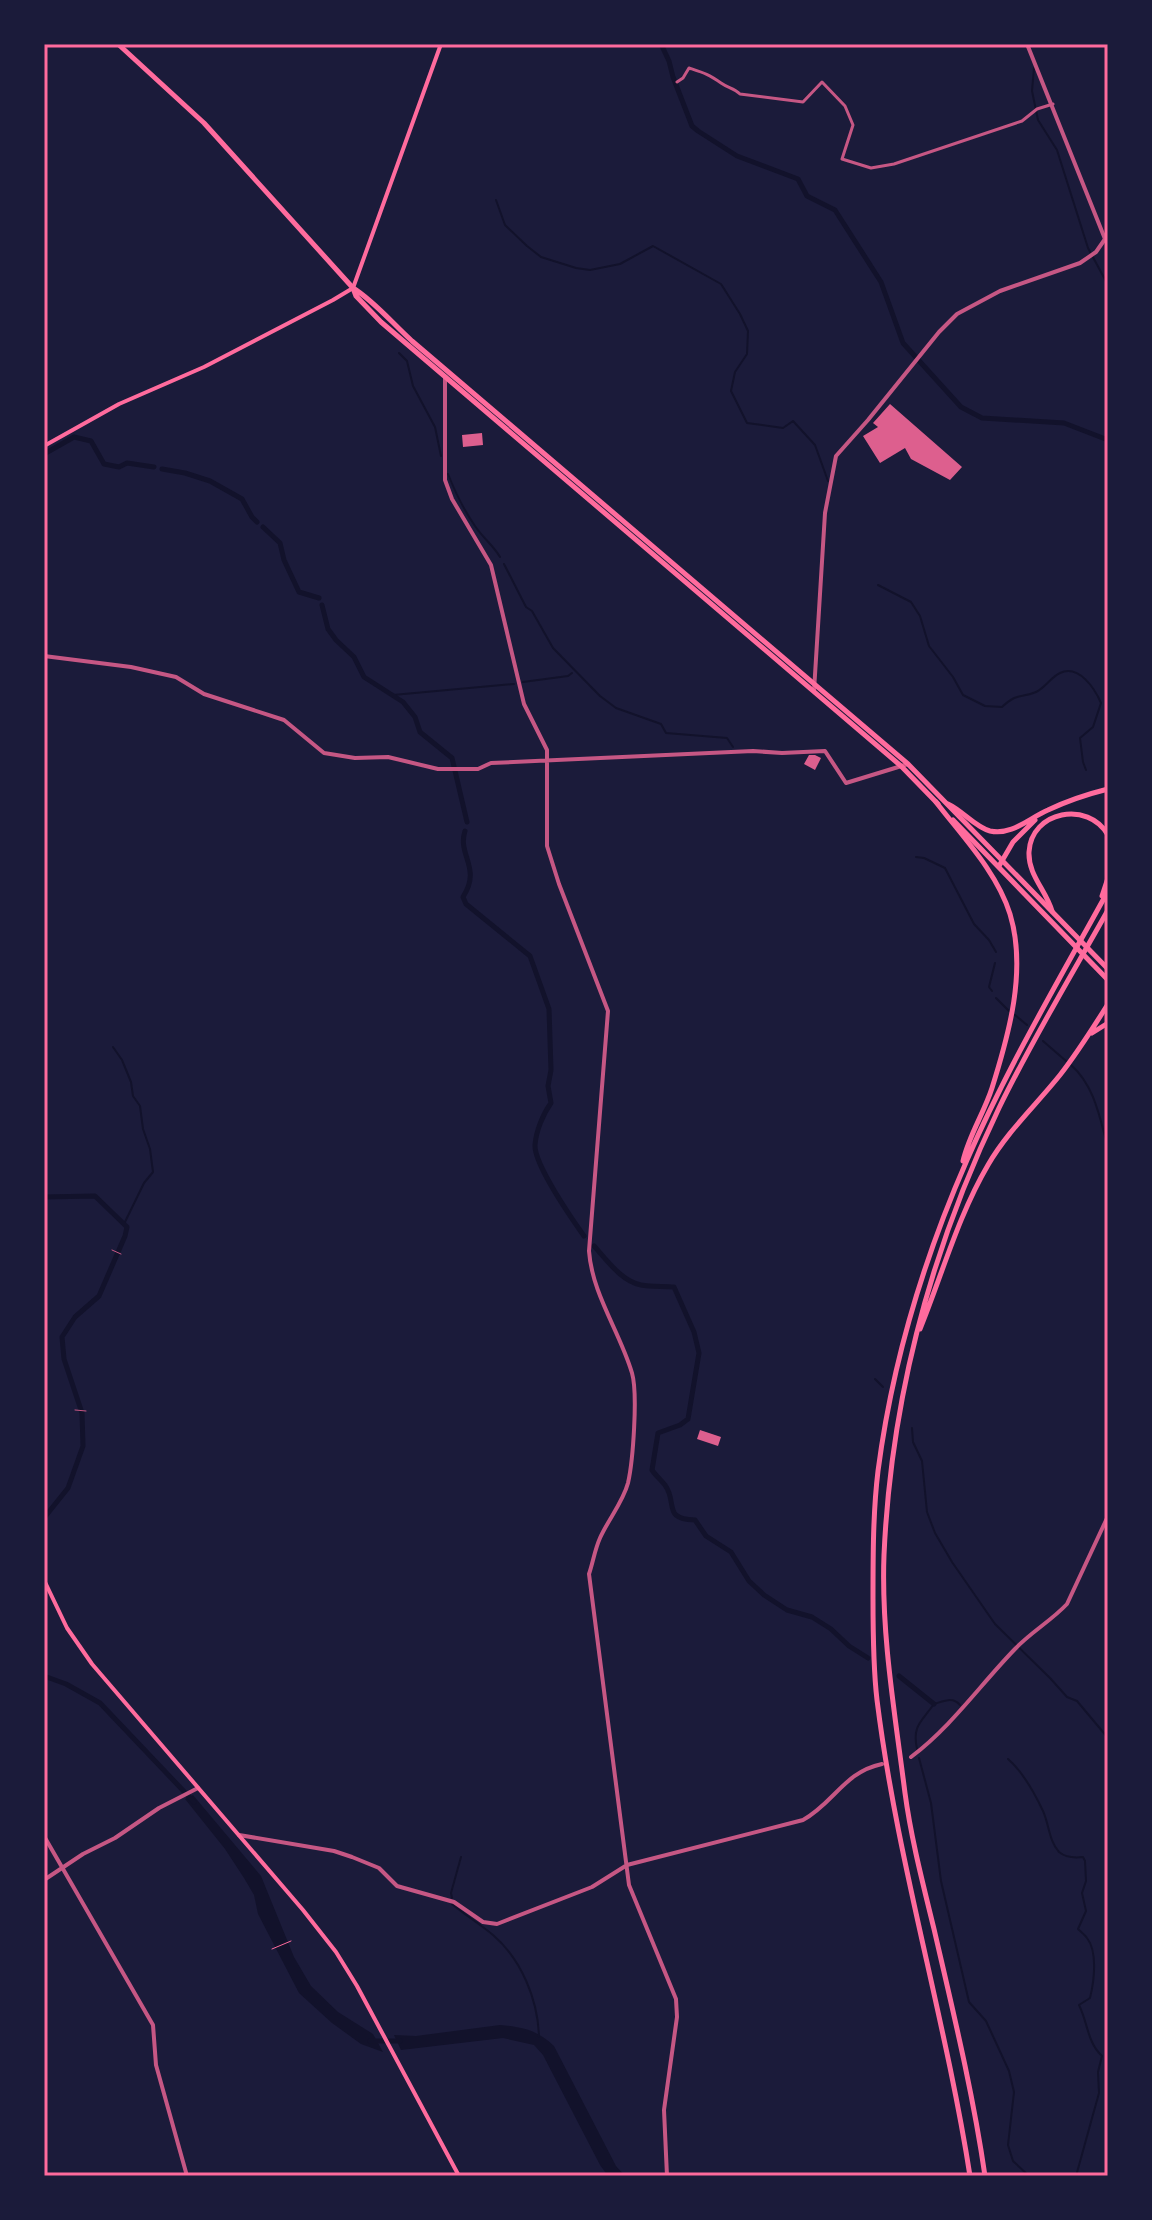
<svg xmlns="http://www.w3.org/2000/svg" width="1152" height="2220" font-family="'Varela Round',sans-serif">
	<rect width="100%" height="100%" fill="#1b1b3a"/>
	<path fill="#12122b" d="M193,1795L261,1876L294,1957L311,1986L338,2012L373,2034L383,2052L361,2044L332,2023L299,1993L258,1914L254,1895L244,1878L225,1849L185,1799Z
		M500,2025C521,2027 538,2030 554,2046L616,2166L625,2176H608L600,2165L543,2055L534,2045L503,2038L401,2050L394,2035L416,2036Z"/>
	<g fill="none" stroke-linecap="round" stroke-linejoin="round">
		<path stroke="#12122b" stroke-width="2" d="M1033,44V45
			M1034,68L1032,91L1038,120L1057,150L1088,248L1108,285
			M496,200L505,225L527,246L541,257L576,268L590,270L620,264L653,246L721,284L740,314L748,331L747,354L735,372L731,391L747,423L783,428L793,421L815,445L828,481
			M399,353L407,361L413,386L435,427L441,456
			M448,474C455,492 464,510 475,526C483,538 493,545 500,557
			M504,564L526,607L532,611L553,648L600,696L616,708L661,724L666,733L727,738L733,747
			M878,585L911,602L920,616L929,646L953,677L963,695L985,706L1002,707C1018,692 1020,699 1036,692C1045,688 1051,677 1060,673C1079,664 1095,689 1101,703L1093,727L1080,738L1083,762L1086,770
			M523,682L568,676L572,673
			M393,695L514,684
			M916,857L924,858L945,868L974,924L989,940L996,952
			M992,991L989,987L995,963
			M996,998L1009,1011
			M1015,1015L1027,1025
			M1043,1041L1066,1061
			M113,1047L122,1060L131,1082L133,1096L140,1106L143,1129L150,1149L153,1172L144,1183L124,1224
			M1071,1065C1095,1086 1100,1119 1108,1148
			M875,1379L883,1387
			M912,1428L913,1442L922,1461L927,1512L935,1533L952,1562L995,1624L1050,1678L1067,1697L1077,1701L1108,1738
			M917,1749C912,1726 921,1722 934,1704C944,1701 953,1696 960,1705
			M919,1758L931,1803L941,1881L969,2002L986,2021L1009,2071L1014,2092L1008,2145L1013,2161L1029,2176
			M1008,1759C1023,1772 1035,1794 1043,1811C1049,1824 1049,1841 1059,1852C1065,1857 1075,1858 1083,1857L1085,1861L1086,1881L1082,1893L1086,1911L1078,1929C1081,1932 1085,1935 1087,1938C1098,1952 1094,1982 1090,1998L1079,2005C1088,2023 1087,2042 1102,2056L1098,2072L1099,2093L1076,2176
			M452,1898L451,1893L461,1857
			M452,1904C465,1915 480,1924 493,1935C521,1959 538,1999 539,2037"/>
		<path stroke="#12122b" stroke-width="5" d="M661,44L669,61L673,77L692,126L698,131L737,156L798,179L807,196L835,210L881,282L903,343L961,407L982,418L1064,423L1108,440
			M44,454L74,437L91,441L104,464L119,467L127,463L154,467
			M162,469L185,473L210,481L242,499L252,517L257,522
			M263,527L280,543L284,560L299,592L319,598
			M322,605L328,629L336,640L354,657L364,677L403,702L415,717L420,732L452,758L467,822
			M465,831C457,855 482,868 463,897L466,904L530,956L549,1009L551,1070L548,1086L551,1103C543,1114 536,1131 535,1145C534,1164 572,1219 584,1236
			M44,1197L95,1196L127,1227L125,1236L99,1296L75,1317L62,1337L64,1359L82,1413L83,1446L68,1488L44,1518
			M594,1246C607,1260 621,1281 641,1285C651,1287 663,1286 674,1287L694,1332L699,1353L688,1419L680,1425L658,1433L652,1470C656,1476 661,1480 665,1485C678,1503 662,1519 695,1520L706,1536L731,1552L749,1581L764,1595L787,1610L812,1617L831,1629L849,1646L868,1658
			M44,1676L66,1684L100,1703L194,1802
			M899,1676L934,1704
			M370,2041H400"/>
	</g>
	<path fill="#dd5f8e" d="M890,404L962,467L950,480L911,459L905,448L880,463L863,436L878,427L873,423Z
		M482,433L483,445L463,447L462,435Z
		M809,755H815L821,758L815,770L804,764Z
		M700,1430L721,1437L718,1446L697,1439Z"/>
	<g fill="none" stroke-linecap="round" stroke-linejoin="round">
		<path stroke="#ff6b9d" stroke-width="1" d="M272,1949L291,1941"/>
		<path stroke="#c65784" stroke-width="1" d="M112,1250L121,1254
			M75,1410L86,1411"/>
		<path stroke="#c65784" stroke-width="3" d="M677,82L683,78L689,68C704,73 708,74 721,83C728,88 734,88 740,94L803,102L822,82L845,106L853,125L842,159L871,168L894,164L1022,121L1037,109L1053,104"/>
		<path stroke="#c65784" stroke-width="4" d="M445,377V480L452,499L491,565L524,704L547,750V846L559,884L608,1011L589,1251C592,1294 620,1332 632,1373C638,1394 633,1461 628,1483C623,1502 608,1520 600,1538C595,1549 593,1562 589,1574L629,1885L676,1999L677,2017L664,2110L667,2176
			M44,656L131,667L176,677L204,694L284,720L324,753L355,758L388,757L438,769H478L491,763L753,751L782,753L825,751L846,783L908,764
			M814,691L825,513L836,456L868,420L939,332L957,314L1000,291L1080,263L1096,252L1105,239L1027,44
			M911,1757C952,1726 980,1685 1015,1649C1031,1632 1051,1621 1067,1604L1108,1516
			M239,1835L334,1851L352,1857L379,1868L397,1886L454,1902L483,1922L497,1924L592,1887L627,1865L803,1820C834,1803 844,1772 882,1764
			M44,1836L153,2025L156,2065L187,2176
			M44,1880L83,1854L115,1838L159,1808L198,1788"/>
		<path stroke="#ff6b9d" stroke-width="4" d="M44,446L119,404L204,367L333,300L353,288L441,44
			M44,1580L67,1628L92,1664L303,1910L336,1952L357,1986L459,2176"/>
		<path stroke="#ff6b9d" stroke-width="5" d="M118,44L204,123L353,288C374,301 393,324 412,341L908,764L1108,969
			M353,288L356,296L381,322L901,766L938,804
			M953,820L1108,980"/>
		<path stroke="#ff6b9d" stroke-width="5" d="M936,802C962,836 997,872 1010,914C1027,970 1009,1034 992,1088C984,1113 969,1135 963,1161
			M948,804C963,811 975,827 990,831C1012,836 1029,818 1048,810C1067,801 1088,794 1108,789
			M999,866L1013,842L1035,820
			M1102,896L1108,878
			M1052,911C1046,890 1028,875 1029,852C1031,811 1088,800 1108,835
			M1092,1033L1108,1023
			M920,1329C942,1275 958,1216 988,1165C1007,1132 1036,1105 1060,1075C1078,1052 1093,1028 1108,1004
			M970,2176C945,2016 897,1861 877,1700C873,1666 873,1632 873,1599C873,1556 873,1512 878,1471C892,1364 924,1258 967,1160C1007,1068 1059,980 1108,891
			M985,2176C973,2093 953,2011 934,1929C923,1884 911,1838 905,1793C895,1714 881,1634 884,1555C891,1398 931,1249 999,1108C1032,1040 1071,976 1108,910"/>
	</g>
	<rect width="1152" height="2220" fill="none" stroke="#1b1b3a" stroke-width="92"/>
	<rect x="46" y="46" width="1060" height="2128" fill="none" stroke="#ff6b9d" stroke-width="3"/>
</svg>
